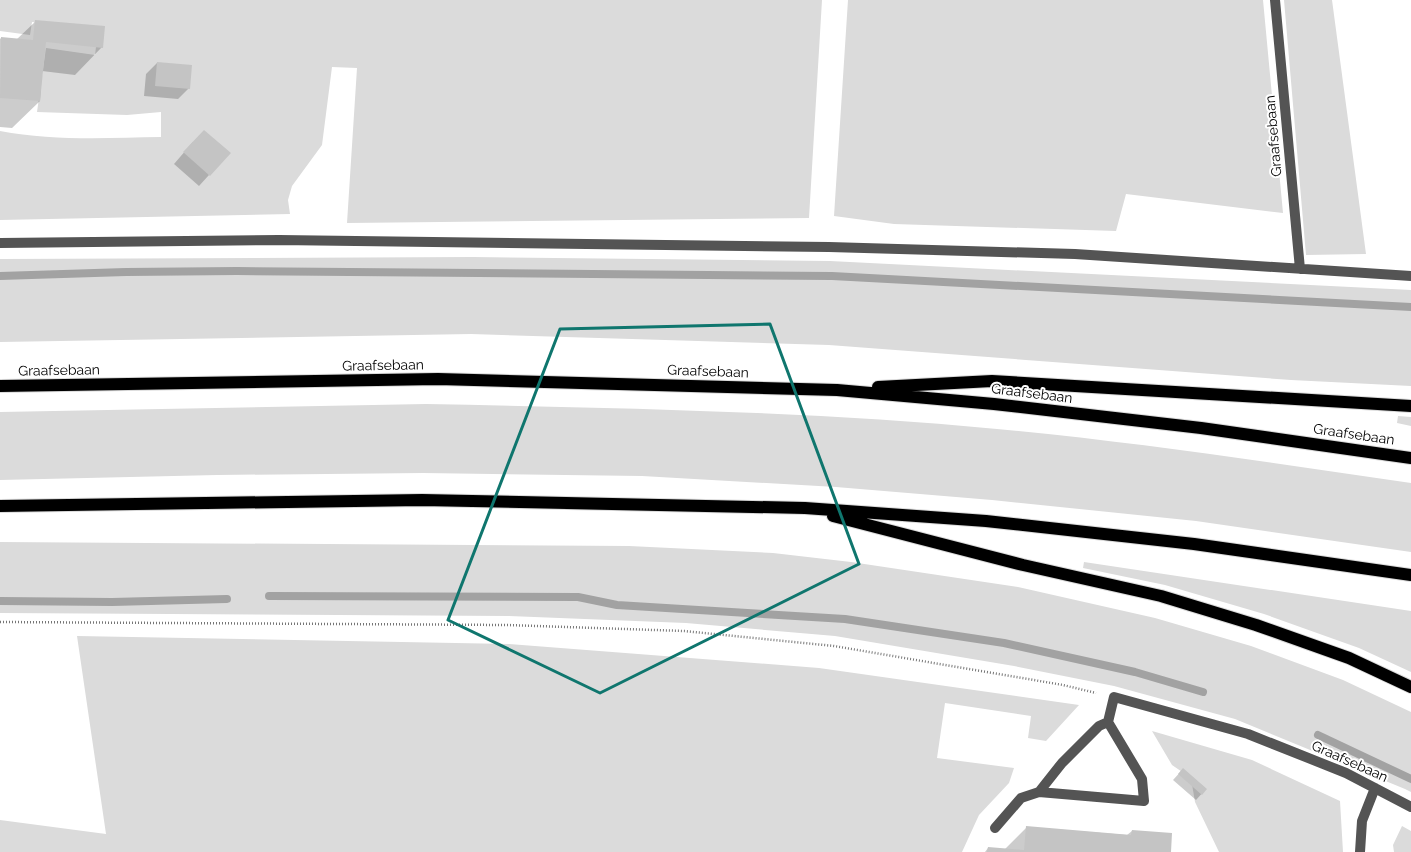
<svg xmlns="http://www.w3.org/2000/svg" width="1411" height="852" viewBox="0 0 1411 852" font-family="Raleway,sans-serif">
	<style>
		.green { fill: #dbdbdb }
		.shadow { fill: #0003 }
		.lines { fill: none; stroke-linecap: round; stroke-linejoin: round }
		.stream { stroke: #a2a2a2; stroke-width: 8 }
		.building { fill: #c4c4c4 }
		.highway-casing { stroke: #dbdbdb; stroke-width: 14 }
		.path { stroke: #767676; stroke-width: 2.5; stroke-dasharray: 1 2; stroke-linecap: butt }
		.minor { stroke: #545454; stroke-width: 10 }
		.highway { stroke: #000; stroke-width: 12 }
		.marked { fill: none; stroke: #0f766e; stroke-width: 3; stroke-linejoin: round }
		.labels { text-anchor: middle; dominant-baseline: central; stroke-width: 4; stroke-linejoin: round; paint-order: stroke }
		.street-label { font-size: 14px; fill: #000; stroke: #fff }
	</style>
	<rect width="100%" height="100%" fill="#fff"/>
	<path class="green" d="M0,0H822L809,218L347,223L357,68L332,67L322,145L292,186L288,200L290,214L0,220V131C52,141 107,138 161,137V112L127,115L37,112L46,48L95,55L98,31L32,22L30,35L0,31Z
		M848,0H1263L1283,213L1126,194L1116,231L894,224L834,216Z
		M1284,0H1332L1366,254L1306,255Z
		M473,257L830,261L1411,290V386L1291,380L829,345L471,334L0,342V259Z
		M426,404C616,408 807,411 997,429C1136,442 1273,463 1411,483V552L1196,521L992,500L836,487L642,476L423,473L217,475L0,480V412Z
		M1398,416L1411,417V426L1397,423Z
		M0,542L629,546L773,553L851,562L1018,587L1155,618L1251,646L1343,680L1411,712V792L1405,789L1235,719L1114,686L1014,666L835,636L686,623L509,616L0,613Z
		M1084,562L1411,611V672L1359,648L1264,614L1165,585L1083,568Z
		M77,636L509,644L819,668L1079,705L1046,741L1028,738L1031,716L945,703L937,758L1014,768L1009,783L979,815L962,852H0V820L106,834Z
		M1152,731L1252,760L1340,801L1343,852H1219L1195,802L1191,778L1172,765Z
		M1402,826L1411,831V852H1394L1393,845Z"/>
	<path class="shadow" d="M36,21L102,47L75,75L42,71L40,101L12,128L0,127V39L1,38L16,40Z
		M157,63L189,88L178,99L144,96L146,74Z
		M193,142L209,175L199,186L174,164Z
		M1183,769L1206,789L1196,800L1173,780Z
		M1027,827L1127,835L1132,831L1170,852H985L988,848L1004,850Z"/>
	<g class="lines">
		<path class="stream" d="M0,276L126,272L237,271L832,276L1411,307
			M269,596L578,597L617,605L845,619L1004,643L1135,672L1203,692
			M0,601L112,602L227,599
			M1318,735L1411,779"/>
	</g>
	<path class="building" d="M35,20L105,26L103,48L46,42L40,101L0,98L1,37L33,40Z
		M157,62L192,65L190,89L155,86Z
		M204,130L231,153L210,176L183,152Z
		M1183,768L1207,789L1202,795L1178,774Z
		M1026,826L1131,835L1132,830L1172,833L1171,852H987L988,847L1024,850Z"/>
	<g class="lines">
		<defs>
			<path id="highway" d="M0,386L438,379L837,390L994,404L1201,428L1411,458
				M878,387L992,381L1411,406
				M0,506L422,500L805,508L986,521L1194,544L1411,575
				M833,516L1023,565L1161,596L1256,625L1349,658L1411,687"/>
		</defs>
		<use href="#highway" class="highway-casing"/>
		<path class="path" d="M0,622L507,625L684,631L834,646L1063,685L1096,693"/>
		<path class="minor" d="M1275,0L1300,269
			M0,243L279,240L829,247L1075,254L1411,276
			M1039,792L1144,801L1142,779L1108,722
			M995,828L1021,798L1039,792L1062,763L1099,726L1108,722L1114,697L1248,734L1346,773L1411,807
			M1360,852L1362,821L1375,788"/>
		<use href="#highway" class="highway"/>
	</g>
	<path class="marked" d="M770,324L859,564L600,693L448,620L560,329Z"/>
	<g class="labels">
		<g class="street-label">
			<text transform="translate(1273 136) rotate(-95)">Graafsebaan</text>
			<text transform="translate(383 365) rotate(-1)">Graafsebaan</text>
			<text transform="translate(59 370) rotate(-1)">Graafsebaan</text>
			<text transform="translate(708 371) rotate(2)">Graafsebaan</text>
			<text transform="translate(1032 393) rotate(7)">Graafsebaan</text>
			<text transform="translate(1354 434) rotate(8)">Graafsebaan</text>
			<text transform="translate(1350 761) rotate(24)">Graafsebaan</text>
		</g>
	</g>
</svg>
